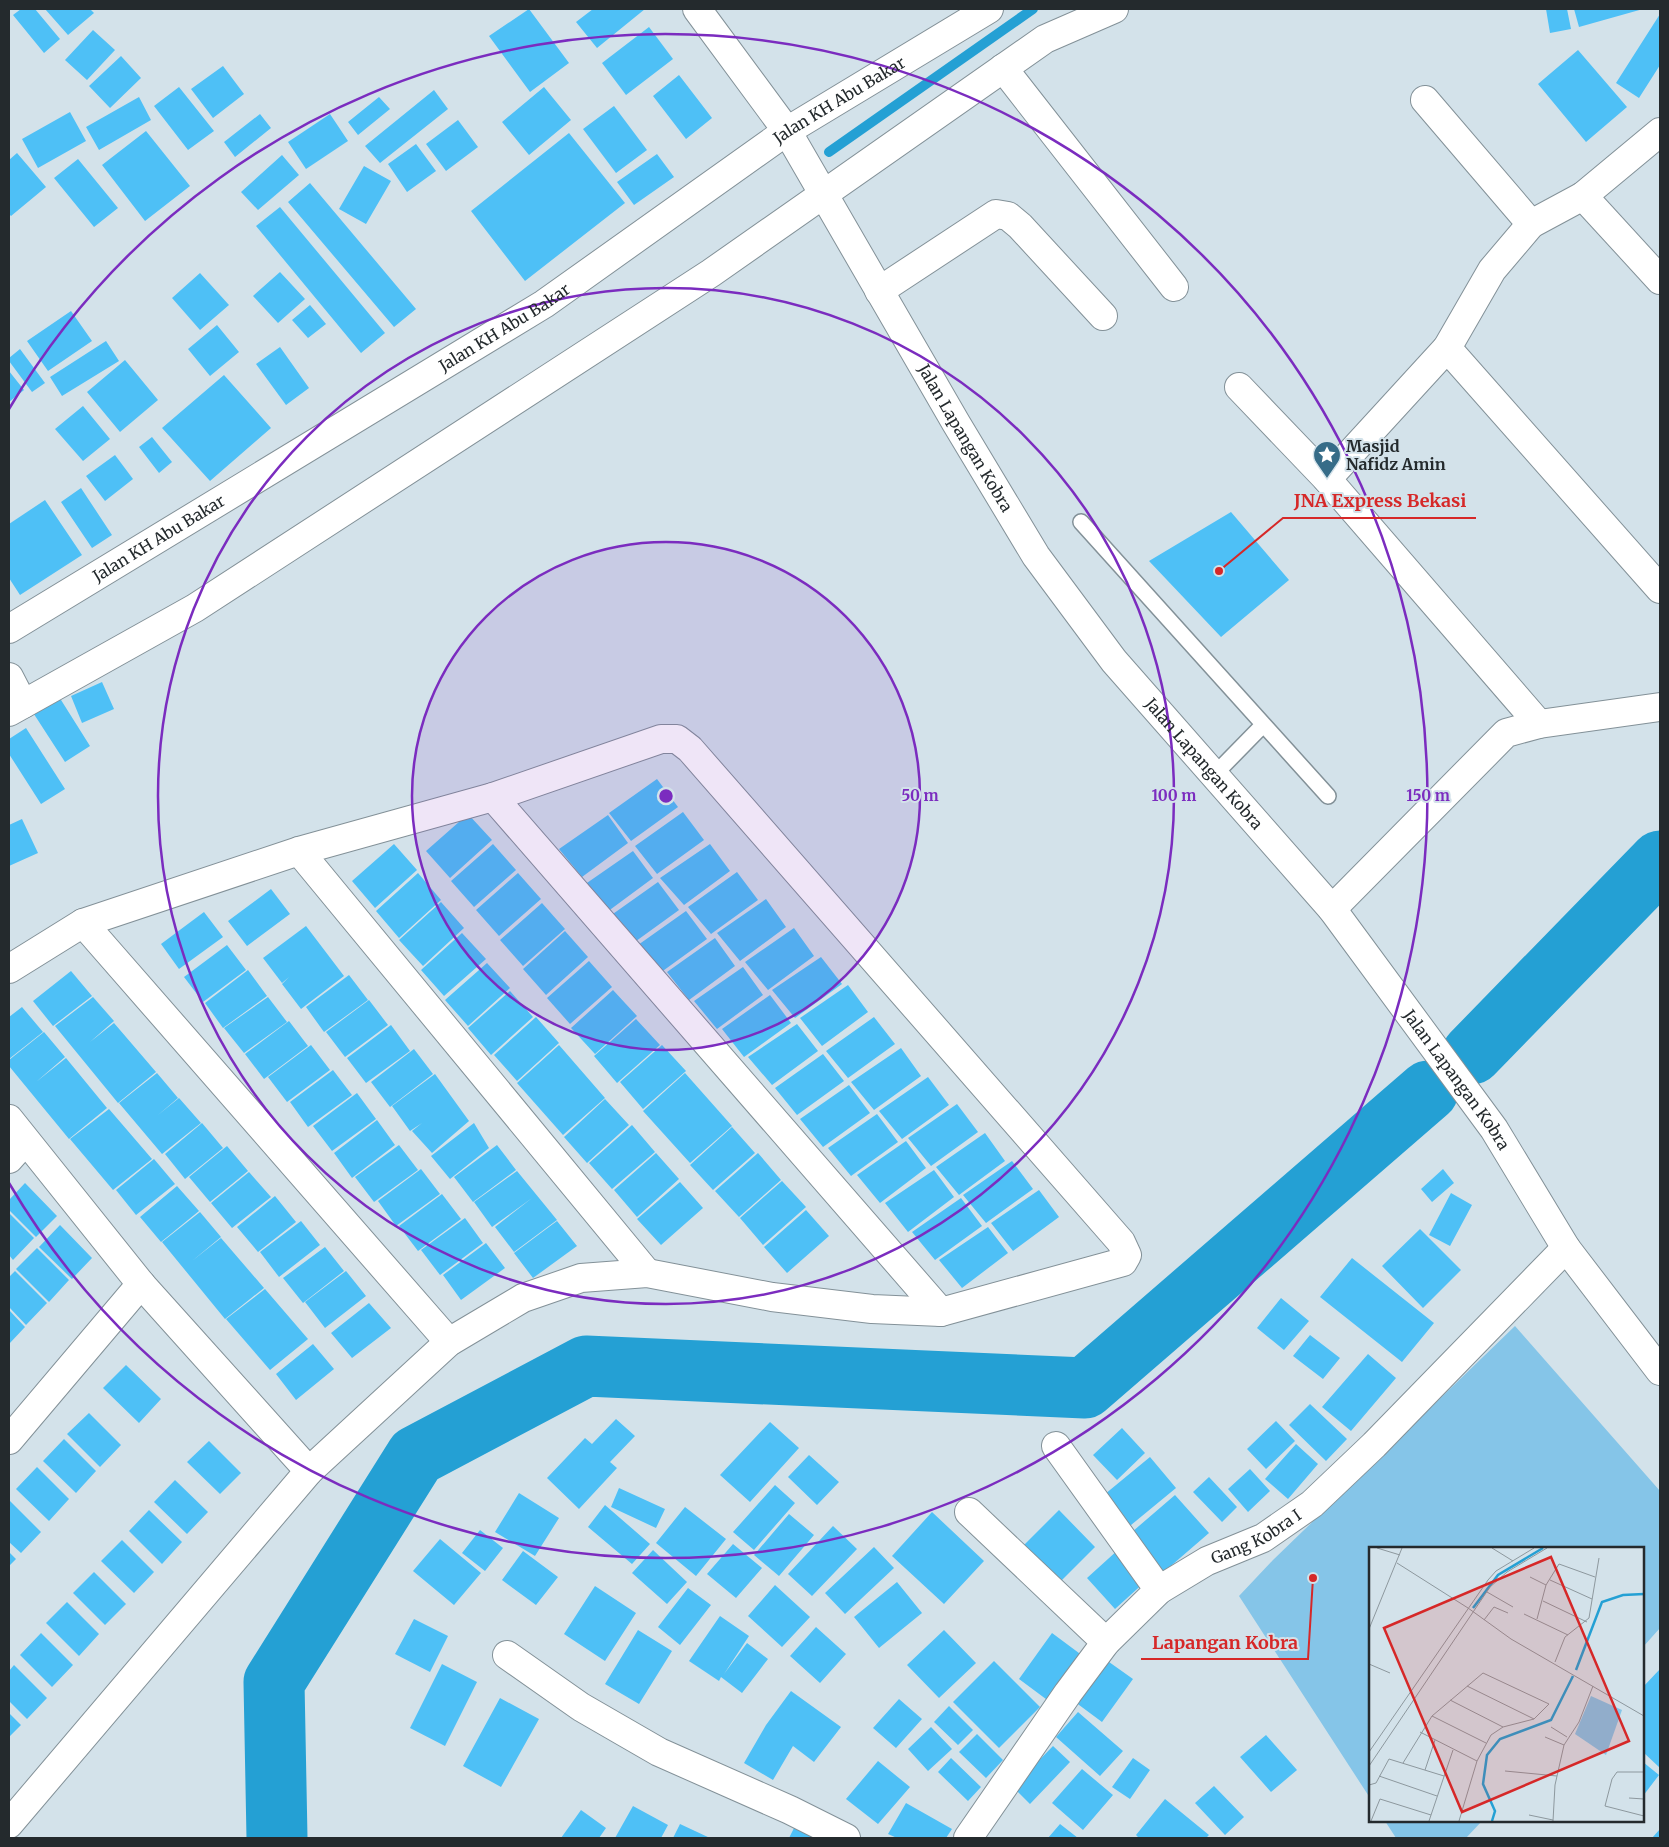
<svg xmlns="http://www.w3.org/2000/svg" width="1669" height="1847" viewBox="0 0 1669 1847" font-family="Merriweather,serif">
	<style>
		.green { fill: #85c5e8 }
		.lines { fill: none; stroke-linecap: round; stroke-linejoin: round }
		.stream { stroke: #24a0d4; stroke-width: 10 }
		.river { stroke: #24a0d4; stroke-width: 61 }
		.building { fill: #4ec0f6 }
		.service-casing { stroke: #839198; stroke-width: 18 }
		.minor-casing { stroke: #839198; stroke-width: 30 }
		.tertiary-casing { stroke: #839198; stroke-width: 30 }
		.service { stroke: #fff; stroke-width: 15 }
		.minor { stroke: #fff; stroke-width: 28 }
		.tertiary { stroke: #fff; stroke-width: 28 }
		.ring { fill: none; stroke: #7b2cbf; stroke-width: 2.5 }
		.labels { text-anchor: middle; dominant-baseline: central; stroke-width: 4; stroke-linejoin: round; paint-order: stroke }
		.street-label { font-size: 16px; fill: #242a2d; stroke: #d3e2ea }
		.poi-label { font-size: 16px; font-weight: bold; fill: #242a2d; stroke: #d3e2ea; text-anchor: start }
		.inset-river { fill: none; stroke: #24a0d4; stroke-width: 2.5 }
		.inset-road { fill: none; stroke: #8d989e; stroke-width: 1 }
		.view { fill: #d62828; fill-opacity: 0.15; stroke: #d62828; stroke-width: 2.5 }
		.inset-edge { fill: none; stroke: #242a2d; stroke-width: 2.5 }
		.centre { fill: #7b2cbf; stroke: #d3e2ea; stroke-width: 2.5 }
		.ring-label { font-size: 15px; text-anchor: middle; font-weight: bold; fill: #7b2cbf; stroke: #d3e2ea; stroke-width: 4; stroke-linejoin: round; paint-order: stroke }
		.leader { fill: none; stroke: #d62828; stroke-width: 2 }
		.callout-dot { fill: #d62828; stroke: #d3e2ea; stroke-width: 2 }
		.callout-label { font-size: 18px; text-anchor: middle; font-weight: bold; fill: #d62828; stroke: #d3e2ea; stroke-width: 4; stroke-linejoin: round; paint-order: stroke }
	</style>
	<rect width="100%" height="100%" fill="#d3e2ea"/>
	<path class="green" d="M1515,1326L1660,1491V1628L1643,1647V1548H1370V1798L1239,1596L1273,1560Z
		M1385,1821H1482L1466,1838H1396Z"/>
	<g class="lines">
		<path class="stream" d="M829,152L1033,9"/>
		<path class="river" d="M1472,1054L1660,861
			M277,1838L274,1682L416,1456L586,1366L1085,1388L1428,1091"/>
	</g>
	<path class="building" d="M21,9H35L60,39L44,53L13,15Z
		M45,9H90L94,13L68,35Z
		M529,9L569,63L530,92L489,36Z
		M593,9H645L597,48L576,22Z
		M1546,9H1567L1571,29L1550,33Z
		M1574,9H1643L1579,27Z
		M1660,14V65L1639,98L1616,83Z
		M649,27L673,59L626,95L602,63Z
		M93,30L115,50L87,80L65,60Z
		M1578,50L1627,107L1586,142L1538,84Z
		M121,56L141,78L110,108L89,86Z
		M223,66L244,94L213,118L191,89Z
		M679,75L712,118L686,139L653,96Z
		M179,87L214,131L188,150L154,106Z
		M544,87L571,120L529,155L502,122Z
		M434,90L448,109L380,163L365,146Z
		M139,97L151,120L99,150L86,127Z
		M379,97L390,109L358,135L348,122Z
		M614,106L647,150L616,173L583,129Z
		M70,112L86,141L38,168L22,139Z
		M260,114L271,128L235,157L224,142Z
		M330,114L348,141L306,169L288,142Z
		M458,120L478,147L446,171L426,144Z
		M146,131L190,186L145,221L102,165Z
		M569,133L625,203L525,281L471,211Z
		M416,144L436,171L407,192L388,164Z
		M17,153L46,187L11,216L9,214V160Z
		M657,154L674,177L634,205L617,182Z
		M282,155L299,175L258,210L241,192Z
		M78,159L118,208L94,227L54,178Z
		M364,166L391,181L366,224L339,209Z
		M310,183L416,309L394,327L288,202Z
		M280,207L385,333L361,353L256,226Z
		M280,272L305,299L278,323L253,296Z
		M200,273L229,305L200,330L172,298Z
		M310,305L326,324L308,338L292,320Z
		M71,311L92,341L48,371L27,341Z
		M217,325L239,352L210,376L188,349Z
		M106,341L119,361L62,396L50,377Z
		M280,347L309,388L286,405L256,364Z
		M20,349L45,383L32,392L9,361V358Z
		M125,360L158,400L120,432L87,392Z
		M9,371L24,390L9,402Z
		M224,375L271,428L210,481L162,428Z
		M83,406L110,439L83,461L55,429Z
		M152,437L172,462L159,473L139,447Z
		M115,455L133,479L105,501L86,476Z
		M81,488L112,535L92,548L61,502Z
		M45,500L82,555L20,595L9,578V524Z
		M1231,512L1289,580L1221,637L1149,561Z
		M102,682L114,709L82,723L71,696Z
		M56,692L90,746L65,762L30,708Z
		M26,728L65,789L41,804L9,754V739Z
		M657,779L678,807L631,841L609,813Z
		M683,812L704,840L657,874L635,846Z
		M468,814L492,840L450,878L426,851Z
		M608,815L628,843L582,877L559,849Z
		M22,819L38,853L9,866V825Z
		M394,844L417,870L375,908L352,881Z
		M493,844L516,870L474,907L451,881Z
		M710,844L730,871L684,905L660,878Z
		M633,851L653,878L607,912L584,885Z
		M737,872L758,900L711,934L688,907Z
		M418,873L441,900L399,938L376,911Z
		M518,873L541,899L499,936L476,910Z
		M658,882L679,910L632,944L610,916Z
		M271,889L290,914L247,946L228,921Z
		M766,899L786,927L740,961L717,933Z
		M441,902L464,928L423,966L399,940Z
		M542,903L565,929L523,966L500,940Z
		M686,911L707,939L660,973L638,945Z
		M204,912L223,937L179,969L161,944Z
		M306,926L344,976L301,1009L282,984L289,977L282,983L263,958Z
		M794,928L814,956L768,990L745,962Z
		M565,931L588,957L546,995L523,969Z
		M462,933L486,959L444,996L421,970Z
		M715,938L735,966L689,1000L667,972Z
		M227,945L246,970L203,1002L184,977Z
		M821,957L842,984L795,1018L772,990Z
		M589,961L612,987L570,1024L547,998Z
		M487,963L510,988L468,1026L445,1000Z
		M743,967L763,995L717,1029L694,1001Z
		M248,970L267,996L223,1028L205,1003Z
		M71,971L92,996L53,1026L33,1001Z
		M349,975L368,1000L324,1032L306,1007Z
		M848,985L868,1012L822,1046L800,1018Z
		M613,990L637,1016L595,1054L571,1028Z
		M510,991L533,1017L491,1055L468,1028Z
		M770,995L791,1023L744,1057L722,1029Z
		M93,997L114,1021L90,1042L114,1023L156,1072L118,1103L55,1026Z
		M268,997L287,1022L244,1053L224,1028Z
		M369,1000L388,1025L345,1057L326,1032Z
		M22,1007L43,1032L9,1059V1017Z
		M536,1017L559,1043L517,1081L494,1055Z
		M874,1017L895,1044L848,1078L826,1051Z
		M636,1019L660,1045L617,1083L594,1056Z
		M289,1021L308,1046L264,1079L245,1054Z
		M797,1024L818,1051L772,1085L748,1057Z
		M391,1025L410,1051L366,1083L347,1058Z
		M44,1032L65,1057L36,1082L66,1058L107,1108L69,1139L9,1066V1060Z
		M311,1045L330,1070L287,1102L268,1077Z
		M559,1045L605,1098L563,1135L517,1083Z
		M662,1045L686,1071L643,1109L620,1082Z
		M901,1048L921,1076L874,1110L851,1082Z
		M414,1049L433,1074L390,1107L371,1082Z
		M823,1054L844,1081L797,1115L775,1088Z
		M333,1070L352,1095L308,1127L290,1102Z
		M157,1073L178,1098L158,1115L179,1098L201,1123L162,1154L119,1103Z
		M685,1073L732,1126L690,1163L643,1111Z
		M435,1074L469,1121L432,1153L412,1131L422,1123L410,1131L392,1106Z
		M928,1077L949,1105L902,1139L879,1111Z
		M849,1085L870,1113L823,1147L800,1119Z
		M357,1093L376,1119L332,1151L313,1126Z
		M605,1099L629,1125L587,1163L564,1137Z
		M957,1104L978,1132L931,1166L908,1138Z
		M109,1109L152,1159L113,1190L70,1139Z
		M877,1114L898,1142L851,1176L828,1148Z
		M377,1120L395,1145L352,1178L334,1153Z
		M202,1123L223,1148L185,1179L165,1154Z
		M474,1123L489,1148L450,1179L431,1156Z
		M632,1125L655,1152L612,1189L589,1163Z
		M732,1127L755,1153L713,1190L690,1165Z
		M985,1133L1005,1161L959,1195L936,1167Z
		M906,1141L926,1168L880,1203L857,1175Z
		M399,1145L418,1170L374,1202L355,1177Z
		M497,1145L516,1170L473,1202L454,1177Z
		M227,1146L248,1171L210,1202L189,1177Z
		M656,1153L679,1179L637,1217L614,1190Z
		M758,1153L781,1180L739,1217L715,1191Z
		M154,1159L175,1184L136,1215L116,1190Z
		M1012,1161L1033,1189L986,1223L963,1195Z
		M421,1169L440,1194L396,1226L378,1201Z
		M1443,1169L1454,1183L1432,1202L1421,1189Z
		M934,1170L954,1197L908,1232L885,1203Z
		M517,1171L557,1220L514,1252L495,1227L532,1198L492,1227L474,1202Z
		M249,1172L271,1197L232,1228L211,1203Z
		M782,1181L806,1207L763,1245L740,1218Z
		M680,1182L703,1208L661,1245L637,1219Z
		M25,1183L57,1216L36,1237L9,1210V1200Z
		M177,1186L199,1211L161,1242L140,1217Z
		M1039,1190L1059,1217L1013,1251L991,1223Z
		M1451,1193L1472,1205L1450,1246L1429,1235Z
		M442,1194L461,1219L418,1251L399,1226Z
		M275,1196L296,1222L258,1252L237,1227Z
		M961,1198L982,1226L935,1260L912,1232Z
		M806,1210L829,1236L787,1273L764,1247Z
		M200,1212L221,1237L192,1261L221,1238L264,1288L225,1319L162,1242Z
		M9,1213L34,1238L13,1260L9,1255Z
		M465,1218L483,1243L440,1275L421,1250Z
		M301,1221L320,1245L279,1277L260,1252Z
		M557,1221L577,1246L533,1278L514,1253Z
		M60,1225L92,1258L72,1279L39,1247Z
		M988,1227L1008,1253L962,1288L939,1260Z
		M1420,1229L1461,1270L1423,1308L1382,1266Z
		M486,1243L505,1268L461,1300L443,1275Z
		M325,1247L344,1271L303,1303L283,1278Z
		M37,1248L69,1280L49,1302L16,1269Z
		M1352,1258L1434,1323L1402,1362L1320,1297Z
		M15,1271L47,1303L26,1325L9,1307V1277Z
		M346,1271L366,1296L325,1328L305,1302Z
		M265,1289L308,1339L270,1370L226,1319Z
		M1281,1298L1309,1321L1284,1350L1257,1328Z
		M369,1303L391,1328L352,1358L331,1333Z
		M9,1310L25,1327L9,1344Z
		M1310,1335L1340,1358L1323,1379L1293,1356Z
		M313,1344L334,1369L296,1400L276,1374Z
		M1368,1354L1396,1378L1351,1431L1322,1407Z
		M126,1365L161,1399L139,1423L103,1388Z
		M1310,1404L1347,1439L1326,1461L1289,1425Z
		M89,1413L121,1445L100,1467L67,1434Z
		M616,1419L635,1436L610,1462L617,1468L579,1509L547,1478L585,1438L592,1444Z
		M1276,1421L1295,1441L1266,1469L1247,1449Z
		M770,1422L799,1448L750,1502L720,1475Z
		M1122,1428L1145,1453L1117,1480L1093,1455Z
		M64,1439L96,1471L76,1493L43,1461Z
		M209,1441L241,1473L220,1494L187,1462Z
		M1296,1444L1318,1464L1288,1499L1265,1479Z
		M809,1455L839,1482L817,1505L788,1477Z
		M1150,1457L1176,1488L1125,1530L1099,1499Z
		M37,1467L69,1499L49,1521L16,1489Z
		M1250,1469L1270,1491L1248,1512L1228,1489Z
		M1209,1477L1237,1507L1222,1522L1193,1492Z
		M175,1480L208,1512L187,1534L154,1502Z
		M775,1485L795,1503L754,1550L733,1532Z
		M619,1488L665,1509L656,1528L611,1507Z
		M519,1493L559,1518L535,1556L495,1532Z
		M1175,1495L1209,1533L1158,1577L1125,1538Z
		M9,1500L41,1532L21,1553L9,1542Z
		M605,1505L650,1544L632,1564L588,1527Z
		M685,1507L726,1539L696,1576L656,1543Z
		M149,1510L182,1542L162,1564L129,1531Z
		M1059,1510L1095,1547L1059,1583L1022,1547Z
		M932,1512L984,1561L944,1604L892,1556Z
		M789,1514L814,1535L779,1576L754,1555Z
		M833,1526L857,1549L812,1596L788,1574Z
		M480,1530L503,1548L485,1571L462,1553Z
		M440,1539L481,1573L454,1605L413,1571Z
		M122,1540L154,1572L134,1593L101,1561Z
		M733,1544L762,1568L736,1598L707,1574Z
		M874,1547L894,1568L845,1614L825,1593Z
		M1119,1549L1147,1580L1115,1609L1087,1578Z
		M653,1550L687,1582L667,1604L632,1573Z
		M523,1551L558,1577L536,1605L502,1580Z
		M9,1552L16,1559L9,1566Z
		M94,1572L126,1604L105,1625L73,1593Z
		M897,1582L922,1613L879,1648L854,1617Z
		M775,1585L810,1617L782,1647L748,1616Z
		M595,1586L636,1613L605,1661L564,1634Z
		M688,1588L711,1605L680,1645L658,1627Z
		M67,1602L99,1634L79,1656L46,1623Z
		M720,1616L749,1636L724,1674L747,1643L768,1659L742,1693L721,1677L719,1681L689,1661Z
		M414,1619L448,1636L430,1672L395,1654Z
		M816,1627L846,1654L820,1683L790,1656Z
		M638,1630L672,1651L639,1704L605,1684Z
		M944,1630L976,1663L939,1698L907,1665Z
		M41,1633L73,1665L52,1687L20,1655Z
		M1052,1633L1087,1659L1054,1705L1019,1679Z
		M1102,1657L1133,1679L1102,1722L1071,1699Z
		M994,1661L1040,1707L999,1748L953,1702Z
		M442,1664L477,1682L445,1746L410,1728Z
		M14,1665L47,1698L27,1719L9,1701V1671Z
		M1660,1669V1768L1643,1752V1687Z
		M791,1691L841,1727L814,1762L793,1746L773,1780L744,1763L766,1725Z
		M500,1698L539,1719L501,1787L463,1766Z
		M899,1699L922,1719L896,1748L873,1728Z
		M949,1706L973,1730L958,1745L934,1722Z
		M1078,1712L1123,1751L1100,1776L1056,1737Z
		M9,1713L21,1725L9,1737Z
		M931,1727L952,1749L928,1771L908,1749Z
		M977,1734L1003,1760L986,1778L959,1752Z
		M1266,1735L1297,1770L1271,1792L1240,1757Z
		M1053,1746L1070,1762L1030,1804L1013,1787Z
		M951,1758L981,1787L968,1801L938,1772Z
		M1133,1758L1150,1770L1130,1799L1112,1787Z
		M878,1761L910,1787L878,1824L846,1799Z
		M1643,1762L1659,1775L1643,1796Z
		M1082,1769L1113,1795L1083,1830L1052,1803Z
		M1214,1786L1244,1817L1225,1835L1195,1803Z
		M1165,1799L1209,1835L1206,1838H1139L1136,1835Z
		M906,1803L952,1829L946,1838H897L888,1834Z
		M633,1806L668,1825L661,1838H615Z
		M581,1810L606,1828L599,1838H561Z
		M680,1824L710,1838H673Z
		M1060,1824L1078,1838H1048Z
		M794,1828L818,1838H789Z
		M1660,1829V1838H1652Z"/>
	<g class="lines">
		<defs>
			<path id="service" d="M1081,522L1328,796
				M1215,774L1263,725"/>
			<g id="minor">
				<path d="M697,9L787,131"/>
				<path d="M1003,68L1174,287"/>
				<path d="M1425,100L1531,224"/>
				<path d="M1583,196L1660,280"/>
				<path d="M879,291L996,214L1008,216L1020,226L1103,316"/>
				<path d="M1447,348L1660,589"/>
				<path d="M1239,387L1327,479L1539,724"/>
				<path d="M1327,479L1447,348L1492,270L1531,224L1583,196L1660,132"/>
				<path d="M9,677L23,704"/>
				<path d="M9,712L195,608L711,273L1045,39L1114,9"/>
				<path d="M493,797L941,1312"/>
				<path d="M299,851L647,1273"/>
				<path d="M1332,909L1506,733L1539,724L1660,707"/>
				<path d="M83,923L449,1342"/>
				<path d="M9,969L83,923L299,851L493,797L661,739H677L690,749L1121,1242L1127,1255L1123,1262L941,1312L872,1309L772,1297L647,1273L581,1278L523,1298L449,1342L309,1471L9,1824"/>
				<path d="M9,1119L141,1284L309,1471"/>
				<path d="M9,1159L25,1141"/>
				<path d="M9,1440L141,1284"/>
				<path d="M1056,1446L1159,1590"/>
				<path d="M969,1512L1106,1642"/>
				<path d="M507,1655L581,1707L659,1752L790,1810L846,1838"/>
				<path id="s1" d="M968,1838L1068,1693L1106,1642L1159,1590L1207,1561L1263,1538L1312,1504L1374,1445L1566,1248"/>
			</g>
			<g id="tertiary">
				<path id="s2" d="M787,131L956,423L1036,556L1114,661L1332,909L1494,1129L1566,1248L1660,1371"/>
				<path id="s3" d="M9,629L544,304L787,131L989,9"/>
			</g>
		</defs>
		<use href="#service" class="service-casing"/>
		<use href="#minor" class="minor-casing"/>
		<use href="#tertiary" class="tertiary-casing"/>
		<use href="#service" class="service"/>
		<use href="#minor" class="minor"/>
		<use href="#tertiary" class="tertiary"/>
	</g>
	<circle cx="666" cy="796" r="254" fill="#7b2cbf" fill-opacity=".12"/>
	<g class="ring">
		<circle cx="666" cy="796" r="254"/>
		<circle cx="666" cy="796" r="508"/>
		<path d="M9 409A762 762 0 1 1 9 1183"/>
	</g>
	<defs>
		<symbol id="sight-pin" viewBox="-11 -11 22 30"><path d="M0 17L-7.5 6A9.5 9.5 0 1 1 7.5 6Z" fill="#366c88" stroke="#d3e2ea"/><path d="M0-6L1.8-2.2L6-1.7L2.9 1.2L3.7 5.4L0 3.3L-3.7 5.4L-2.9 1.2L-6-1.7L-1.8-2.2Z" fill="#fff"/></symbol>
	</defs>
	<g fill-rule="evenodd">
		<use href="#sight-pin" x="1311" y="439" width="32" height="43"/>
	</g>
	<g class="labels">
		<g class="street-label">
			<text stroke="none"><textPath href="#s3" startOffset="985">Jalan KH Abu Bakar</textPath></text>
			<text stroke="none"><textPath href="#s3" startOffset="580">Jalan KH Abu Bakar</textPath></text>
			<text stroke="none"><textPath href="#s2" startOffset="355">Jalan Lapangan Kobra</textPath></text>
			<text stroke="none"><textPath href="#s3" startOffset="175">Jalan KH Abu Bakar</textPath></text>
			<text stroke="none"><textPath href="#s2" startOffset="760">Jalan Lapangan Kobra</textPath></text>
			<text stroke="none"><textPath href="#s2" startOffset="1165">Jalan Lapangan Kobra</textPath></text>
			<text stroke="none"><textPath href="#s1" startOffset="425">Gang Kobra I</textPath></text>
		</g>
		<g class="poi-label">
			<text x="1346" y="446">Masjid<tspan x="1346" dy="18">Nafidz Amin</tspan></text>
		</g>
	</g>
	<g transform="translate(1369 1547)">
		<rect width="275" height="275" fill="#d3e2ea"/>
		<path d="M222,149L253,163L237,208L206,187Z" fill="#85c5e8"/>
		<path class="inset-river" d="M104,61L129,28L174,1M207,123L233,55L254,48L275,47M123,274L126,264L114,237L118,208L131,192L182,173L204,129"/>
		<path class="inset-road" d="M8,1L31,8M123,1L144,14M28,16L99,61L142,92L275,169M161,30L177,38M181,33L223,52M118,45L144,60M174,54L218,75M155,67L199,88M168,72L177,38L190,17L226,30M115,73L125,60L139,66M0,82L33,1M186,115L196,90L220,71L230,11M0,117L21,126M98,139L165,172M81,153L134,180M63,169L117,196M182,180L198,190M51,185L108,214M176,190L195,198M0,205L119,33L127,24L165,1M34,216L63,169L114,126L180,157L165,172L134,180L122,188L108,214L90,274M0,219L121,40L138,25L178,1M56,223L66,193M136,224L188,229M275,225H248L243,232L236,259L275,269M10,229L68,249M0,238L7,236L20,212L75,229M260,251L275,252M160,268L184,273M2,274L11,252L62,268M60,274L84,203M184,274L186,238L195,198L210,175L224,139"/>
		<path class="view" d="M182,10L260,194L93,265L15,81Z"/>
		<rect width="275" height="275" class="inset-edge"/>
	</g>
	<circle cx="666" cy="796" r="8" class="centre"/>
	<g class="ring-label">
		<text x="920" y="801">50 m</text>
		<text x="1174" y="801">100 m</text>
		<text x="1428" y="801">150 m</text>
	</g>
	<path class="leader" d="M1219 571L1283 518H1476M1313 1578L1308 1659H1141"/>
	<g class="callout-dot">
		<circle cx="1219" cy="571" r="5"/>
		<circle cx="1313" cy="1578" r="5"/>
	</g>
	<g class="callout-label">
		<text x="1380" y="507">JNA Express Bekasi</text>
		<text x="1225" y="1649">Lapangan Kobra</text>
	</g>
	<rect width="1669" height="1847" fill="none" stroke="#242a2d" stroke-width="20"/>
</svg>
